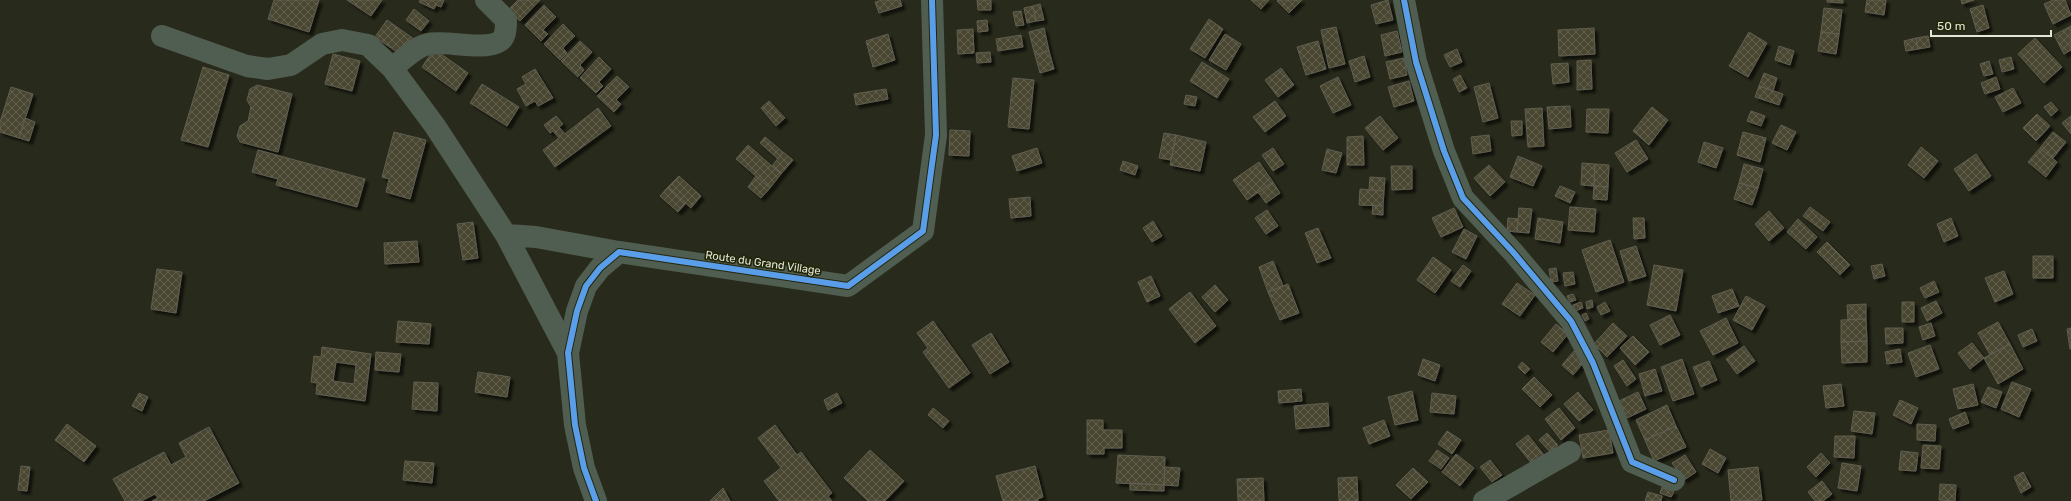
<svg xmlns="http://www.w3.org/2000/svg" width="2071" height="501" viewBox="0 0 2071 501" font-family="Rubik,sans-serif">
	<style>
		.building { fill: url(#building-cross-hatch); stroke: #605e51; fill-rule: evenodd; filter: url(#shadow) }
		.lines { fill: none; stroke-linecap: round; stroke-linejoin: round }
		.minor { stroke: #505d51; stroke-width: 22 }
		.cycleway-casing { stroke: #22270b; stroke-width: 8 }
		.cycleway { stroke: #5a9eea; stroke-width: 6 }
		.labels { text-anchor: middle; dominant-baseline: central; stroke-width: 3.5; stroke-linejoin: round; paint-order: stroke }
		.street-label { font-size: 11px; fill: #e3e7d6; stroke: #22270b }
	</style>
	<defs>
		<pattern id="building-cross-hatch" width="8" height="8" patternUnits="userSpaceOnUse"><rect width="8" height="8" fill="#4a4630"/><path d="M0 0l8 8M0 8l8-8" fill="none" stroke="#64614d"/></pattern>
		<filter id="shadow"><feDropShadow dx="3.5" dy="3.5" stdDeviation="1" flood-color="#0009"/></filter>
	</defs>
	<rect width="100%" height="100%" fill="#282b1b"/>
	<path class="building" d="M274,0H319L309,32L268,19Z
		M347,0H382L371,16Z
		M420,0H444L441,7L436,5L434,9L419,2Z
		M518,0H540L520,21L508,10Z
		M882,0H900L902,6L879,13L875,2Z
		M977,0H991V10H978Z
		M1251,0H1269L1261,9Z
		M1278,0H1302L1289,13L1277,1Z
		M1388,0L1393,20L1376,24L1371,5Z
		M1827,0H1843V3L1827,2Z
		M1867,0H1886L1884,15L1865,12Z
		M1961,0H1974L1962,4Z
		M2053,0H2065L2071,15L2053,24L2044,4Z
		M1040,4L1044,20L1036,21L1033,6Z
		M544,5L556,17L543,30L548,34L541,41L525,25Z
		M1983,5L1989,28L1977,32L1970,9Z
		M1033,6L1036,21L1027,23L1024,8Z
		M1824,8L1842,10L1839,34L1821,32Z
		M414,9L429,21L421,31L406,20Z
		M1021,11L1024,25L1016,26L1013,12Z
		M1209,19L1223,29L1205,58L1190,49Z
		M387,20L414,39L403,56L375,37Z
		M987,20L988,31L978,32L977,21Z
		M563,24L575,36L563,48L567,53L560,60L544,44Z
		M2071,26V50L2064,54L2054,35Z
		M1336,27L1345,64L1329,68L1321,30Z
		M1044,28L1049,51L1035,55L1029,32Z
		M1594,28L1595,54L1559,56L1558,30Z
		M973,29L974,53L958,54L957,30Z
		M1397,31L1402,52L1385,56L1381,35Z
		M1749,32L1767,43L1748,77L1729,66Z
		M1821,32L1839,34L1836,54L1818,51Z
		M888,34L895,60L873,67L866,41Z
		M1225,34L1241,44L1226,70L1209,60Z
		M1021,35L1023,47L998,51L996,39Z
		M1928,36L1930,47L1918,49L1916,38Z
		M1916,38L1918,49L1906,51L1904,41Z
		M2035,38L2062,67L2044,83L2018,54Z
		M580,41L592,52L580,65L584,70L578,77L561,61Z
		M1318,41L1326,69L1306,75L1297,47Z
		M1779,46L1794,51L1790,65L1775,60Z
		M434,49L468,73L456,91L422,67Z
		M1457,49L1462,62L1450,67L1444,55Z
		M1049,51L1054,69L1040,73L1035,55Z
		M990,52L991,62L977,63L976,53Z
		M333,54L360,61L352,91L325,84Z
		M1364,56L1370,77L1355,82L1349,61Z
		M599,57L611,69L599,82L603,86L596,93L580,78Z
		M2011,57L2014,69L2002,72L1999,60Z
		M1404,58L1407,75L1390,79L1386,62Z
		M1591,60L1592,89L1577,90V61Z
		M1989,61L1993,74L1984,76L1980,64Z
		M1202,62L1229,79L1217,98L1190,81Z
		M1568,63L1569,82L1553,84L1551,64Z
		M203,67L229,75L208,147L181,140Z
		M1281,68L1294,85L1278,97L1265,80Z
		M535,69L553,98L538,106L535,101L526,106L517,89L526,84L522,77Z
		M1764,73L1777,78L1773,91L1759,86Z
		M1460,75L1467,88L1459,92L1453,79Z
		M617,76L629,87L616,100L621,104L614,112L597,96Z
		M1338,77L1351,105L1333,113L1320,86Z
		M1996,77L2000,89L1985,94L1981,83Z
		M1013,78L1034,80L1029,129L1008,127Z
		M1409,81L1414,101L1394,107L1388,87Z
		M1489,83L1498,118L1483,122L1474,87Z
		M482,84L519,107L507,126L470,103Z
		M257,85L292,94L278,152L240,142L237,136L240,126L248,121L251,107L247,100L250,89Z
		M1759,86L1783,94L1779,105L1755,97Z
		M11,87L33,94L19,138L0,132V122Z
		M2013,88L2021,103L2003,112L1995,97Z
		M886,89L888,99L856,105L854,94Z
		M1186,95L1197,97L1195,106L1184,104Z
		M769,101L785,118L776,126L761,108Z
		M1275,101L1286,116L1265,132L1253,117Z
		M2051,102L2058,110L2051,116L2044,107Z
		M1570,106L1571,127L1549,129L1547,107Z
		M1652,107L1668,120L1649,145L1633,131Z
		M598,108L611,126L555,167L543,150L559,138L553,131L550,133L544,125L556,116L563,124L559,127L565,134Z
		M1542,108L1544,146L1528,147L1525,109Z
		M1587,109H1609L1608,133L1586,132Z
		M1751,111L1765,116L1761,126L1747,121Z
		M2037,114L2050,126L2036,141L2023,128Z
		M1380,116L1398,138L1383,150L1365,128Z
		M2071,116V134L2062,123Z
		M25,118L35,122L29,141L19,138Z
		M1511,121H1522V135L1512,136Z
		M1781,125L1796,132L1787,150L1772,143Z
		M950,130L970,131L969,156L949,155Z
		M394,132L426,140L410,199L386,192L389,179L382,177Z
		M1743,132L1766,138L1760,162L1737,155Z
		M2053,132L2066,142L2053,158L2040,148Z
		M1164,133L1176,135L1171,160L1159,158Z
		M1176,135L1206,142L1200,171L1170,165Z
		M1489,135L1491,151L1473,154L1471,137Z
		M1363,136L1364,165H1347V137Z
		M765,137L783,152L778,159L760,143Z
		M1636,140L1648,159L1627,172L1615,153Z
		M1704,142L1723,148L1716,168L1698,162Z
		M748,145L781,174L770,188L736,159Z
		M1921,147L1938,161L1924,178L1908,165Z
		M1037,148L1042,163L1017,171L1012,156Z
		M1273,148L1284,164L1273,171L1262,155Z
		M2040,148L2057,162L2046,177L2028,162Z
		M1327,149L1342,153L1336,173L1322,170Z
		M258,150L365,179L357,207L276,185L278,179L252,172Z
		M783,152L793,160L781,174L772,166Z
		M1976,154L1991,176L1969,191L1954,169Z
		M1518,156L1542,166L1533,186L1510,177Z
		M1123,161L1138,166L1135,175L1120,170Z
		M1259,162L1273,182L1247,200L1233,180Z
		M1582,163L1595,164L1594,186L1581,185Z
		M1595,164L1609,165L1608,187L1594,186Z
		M1744,164L1763,169L1758,188L1739,183Z
		M1489,165L1505,182L1490,196L1474,178Z
		M1391,166H1412V189L1392,190Z
		M679,176L701,196L691,208L668,187Z
		M756,176L770,188L761,198L748,187Z
		M1370,177L1385,178L1384,191L1369,190Z
		M1273,182L1280,193L1266,203L1258,192Z
		M1739,183L1758,188L1752,205L1734,199Z
		M1560,186L1575,192L1570,203L1555,196Z
		M1594,186L1608,187L1607,200L1593,199Z
		M668,187L686,203L678,212L660,196Z
		M1360,189L1384,191L1383,206L1359,205Z
		M1030,197L1031,216L1011,218L1009,199Z
		M1373,205L1383,206V215L1372,214Z
		M1570,207L1596,209L1594,232L1568,230Z
		M1810,207L1830,222L1823,231L1803,216Z
		M1454,208L1463,227L1441,237L1432,218Z
		M1519,208L1532,209L1529,233L1517,232Z
		M1267,210L1278,226L1266,234L1255,218Z
		M1769,211L1784,228L1769,241L1755,224Z
		M1508,218L1518,219L1517,232L1507,231Z
		M1538,218L1563,222L1560,243L1535,239Z
		M1633,218H1644L1645,238L1634,239Z
		M1951,218L1958,236L1944,242L1937,224Z
		M1798,219L1817,237L1806,249L1787,232Z
		M1153,221L1162,236L1152,242L1143,228Z
		M473,222L478,258L463,260L457,224Z
		M1318,228L1331,258L1317,263L1305,233Z
		M1464,229L1477,236L1466,259L1452,252Z
		M1610,240L1624,282L1596,292L1582,250Z
		M417,241L419,262L385,264L384,243Z
		M1827,242L1850,265L1840,275L1817,252Z
		M1636,246L1646,276L1629,281L1620,251Z
		M2033,256H2053V278H2033Z
		M1433,257L1451,270L1435,293L1417,280Z
		M1273,261L1283,286L1268,292L1259,267Z
		M1882,264L1885,276L1874,279L1871,266Z
		M1463,265L1471,271L1460,287L1451,281Z
		M1654,265L1683,270L1676,311L1647,305Z
		M1556,268L1558,281L1551,282L1549,269Z
		M157,269L182,272L176,313L151,309Z
		M2004,271L2013,294L1995,302L1985,278Z
		M1573,272L1575,284L1565,286L1563,273Z
		M1151,276L1160,296L1147,302L1138,282Z
		M1934,281L1939,292L1925,298L1920,288Z
		M1517,283L1535,295L1520,316L1502,304Z
		M1288,284L1299,313L1280,320L1268,292Z
		M1215,285L1228,300L1215,312L1202,297Z
		M1732,289L1739,306L1718,313L1712,296Z
		M1190,292L1216,326L1195,343L1169,309Z
		M1573,294L1576,300L1570,302L1567,296Z
		M1746,296L1765,306L1752,330L1733,320Z
		M1592,300L1593,307L1587,309L1586,302Z
		M1936,301L1942,313L1927,321L1921,308Z
		M1581,302L1583,308L1575,311L1573,305Z
		M1605,302L1610,311L1601,315L1597,307Z
		M1902,302H1914V322H1902Z
		M1866,304V319L1848,320L1847,305Z
		M1586,313L1589,319L1585,321L1582,315Z
		M1670,315L1680,335L1660,345L1650,325Z
		M1726,318L1738,343L1713,355L1700,331Z
		M1866,319L1867,341L1841,342V320Z
		M398,321L431,324L429,344L396,342Z
		M933,321L970,373L949,388L923,352L928,348L917,333Z
		M1998,322L2010,344L1990,355L1978,333Z
		M1613,323L1627,336L1607,357L1594,344Z
		M1931,323L1935,336L1923,340L1919,327Z
		M1556,324L1568,334L1553,352L1541,342Z
		M1885,328H1903V343L1886,344Z
		M2071,328V349H2070L2067,329Z
		M2032,329L2037,341L2023,347L2018,335Z
		M991,333L1009,362L990,374L972,345Z
		M1633,336L1649,352L1635,365L1620,348Z
		M1867,341V362L1842,363L1841,342Z
		M1972,343L1984,358L1970,369L1958,353Z
		M2010,344L2023,369L1998,384L1984,358Z
		M1930,345L1939,369L1916,377L1908,353Z
		M1744,346L1755,361L1737,374L1726,359Z
		M322,347L371,354L365,401L316,394L317,383L311,382L314,356L321,357ZM336,362L356,365L354,384L333,381Z
		M1900,349L1902,362L1887,364L1885,352Z
		M1574,351L1585,361L1573,375L1562,365Z
		M376,352L401,354L399,372L375,370Z
		M1423,359L1440,365L1435,381L1418,375Z
		M1682,359L1694,394L1673,401L1661,367Z
		M1623,360L1636,379L1627,386L1614,366Z
		M1709,361L1717,380L1701,387L1693,367Z
		M1522,362L1530,369L1525,374L1518,367Z
		M1655,369L1662,391L1645,396L1639,374Z
		M478,372L510,377L507,397L475,392Z
		M1534,377L1552,395L1540,407L1522,389Z
		M414,382L438,383L437,411L412,409Z
		M2012,382L2031,389L2019,417L2001,409Z
		M1841,384L1844,406L1826,408L1823,386Z
		M1973,384L1978,405L1958,409L1953,389Z
		M1988,387L2002,392L1996,408L1981,402Z
		M1301,389L1302,401L1279,403L1278,391Z
		M1412,391L1418,420L1395,425L1388,397Z
		M1578,392L1593,410L1579,421L1564,404Z
		M1638,392L1646,409L1627,418L1619,401Z
		M139,393L148,397L142,411L132,406Z
		M837,393L842,403L828,410L824,400Z
		M1432,393L1456,396L1454,414L1430,412Z
		M1900,400L1918,408L1911,424L1893,415Z
		M1328,403L1329,426L1296,429L1294,406Z
		M1667,405L1676,426L1645,440L1636,420Z
		M933,408L949,421L943,428L928,415Z
		M1559,408L1575,428L1561,440L1545,419Z
		M1854,411L1875,413L1872,434L1851,431Z
		M1965,412L1969,423L1953,429L1949,419Z
		M1087,420H1103V430H1122V448H1104V454H1087Z
		M1384,420L1390,436L1369,444L1363,428Z
		M67,424L96,446L84,462L55,440Z
		M1917,424L1936,425L1935,441L1917,440Z
		M775,425L797,455L801,452L832,493L828,496L832,501H779L764,481L781,468L758,438Z
		M1676,426L1686,447L1654,461L1645,440Z
		M209,427L239,483L204,501H152L158,498L155,494L141,501H125L113,479L164,452L171,465L186,457L179,443Z
		M1609,430L1613,453L1583,458L1579,435Z
		M1447,431L1461,440L1452,454L1438,444Z
		M1547,433L1558,445L1550,452L1539,440Z
		M1528,435L1544,455L1532,464L1516,444Z
		M1835,436H1855L1854,458L1834,457Z
		M1923,445L1941,446L1939,469L1921,468Z
		M1710,449L1726,458L1718,473L1702,464Z
		M870,450L904,481L885,501H868L844,478Z
		M1437,450L1449,458L1441,469L1429,461Z
		M1901,451L1918,453L1916,471L1899,470Z
		M1821,453L1830,463L1816,477L1807,467Z
		M1456,454L1474,468L1460,486L1442,472Z
		M1118,455L1165,457L1164,485L1116,483Z
		M1685,455L1696,472L1684,480L1672,463Z
		M1490,460L1502,475L1492,482L1480,467Z
		M405,461L434,463L432,483L403,480Z
		M1842,463L1861,466L1857,491L1838,488Z
		M21,466L30,467L27,491L18,490Z
		M1035,466L1043,497L1038,499V501H1003L996,476Z
		M1165,467L1180,468L1178,486L1164,485Z
		M1758,467L1762,500L1731,501L1728,470Z
		M1413,468L1428,482L1411,499L1396,485Z
		M2023,472L2031,487L2021,493L2014,477Z
		M1357,477L1358,501H1339L1338,478Z
		M1263,478L1264,501H1238L1237,479Z
		M1822,481L1832,494L1823,501H1815L1808,492Z
		M1130,483L1164,485V491L1130,490Z
		M1940,484L1956,485L1955,501L1939,500Z
		M1662,487L1674,492L1671,497L1660,493Z
		M723,488L730,501H710Z
		M1648,492L1662,496L1661,501H1645Z"/>
	<g class="lines">
		<path class="minor" d="M1404,0L1416,62L1444,151L1463,198L1513,252L1571,321L1593,363L1632,462L1674,480
			M162,36L247,66L268,69L291,65L322,44L342,40L368,45L392,68L435,126L506,235L536,237L619,252
			M392,68C403,60 415,47 428,44C445,39 496,55 504,36C506,32 506,25 506,20L486,0
			M506,235L568,353
			M596,501L584,468L575,425L568,353L577,311L586,286L600,268L619,252L848,286L923,231L936,135L932,0
			M1484,501L1570,452"/>
		<defs>
			<path id="cycleway" d="M1404,0L1416,62L1444,151L1463,198L1513,252L1571,321L1593,363L1632,462L1674,480
				M596,501L584,468L575,425L568,353L577,311L586,286L600,268L619,252L848,286L923,231L936,135L932,0"/>
		</defs>
		<use href="#cycleway" class="cycleway-casing"/>
		<use href="#cycleway" class="cycleway"/>
	</g>
	<g class="labels">
		<g class="street-label">
			<text transform="translate(763 263) rotate(8)">Route du Grand Village</text>
		</g>
	</g>
	<path d="M1931 30v6h120v-6" fill="none" stroke="#e3e7d6" stroke-width="2"/>
	<text x="1937" y="30" font-size="12" fill="#e3e7d6" stroke="#22270b" stroke-width="3" paint-order="stroke">50 m</text>
</svg>
